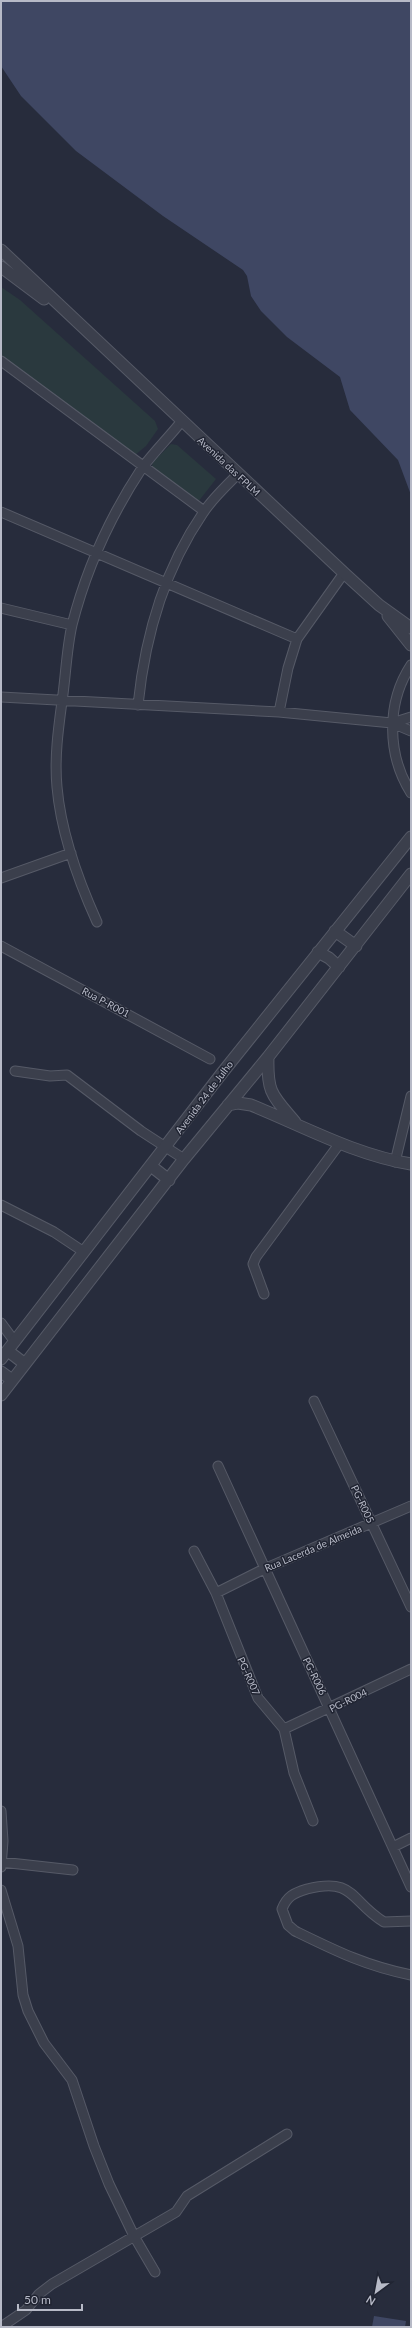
<svg xmlns="http://www.w3.org/2000/svg" width="412" height="2328" viewBox="0 0 412 2328" font-family="Lato,sans-serif">
	<style>
		.green { fill: #2a393e }
		.water { fill: #3f4763 }
		.lines { fill: none; stroke-linecap: round; stroke-linejoin: round }
		.minor-casing { stroke: #565a67; stroke-width: 11 }
		.tertiary-casing { stroke: #565a67; stroke-width: 13 }
		.minor { stroke: #3b3f4c; stroke-width: 9 }
		.tertiary { stroke: #3b3f4c; stroke-width: 11 }
		.labels { text-anchor: middle; dominant-baseline: central; stroke-width: 3; stroke-linejoin: round; paint-order: stroke }
		.street-label { font-size: 10px; fill: #b7bac7; stroke: #202432 }
	</style>
	<rect width="100%" height="100%" fill="#272c3c"/>
	<path class="green" d="M1,287L20,300L155,421L158,429L146,446L135,455L1,358Z
		M171,444L177,445L216,479L198,502L151,469L153,462Z"/>
	<path class="water" d="M1,1H411V495L398,460L350,410L340,377L287,337L261,311L251,296L247,276L243,270L163,216L76,151L21,96L1,66Z
		M374,2316L406,2321L405,2327H372Z"/>
	<g class="lines">
		<defs>
			<path id="minor" d="M1,361L204,511
				M1,512L297,639
				M1,608L72,625
				M411,665C386,703 387,755 411,793
				M1,697L279,712L392,723L411,731
				M138,705C145,636 164,570 203,513C212,499 226,486 238,474
				M279,712L288,668L297,639L344,573
				M392,723L411,717
				M1,878L71,853
				M97,922C78,880 61,833 57,787C54,756 59,724 63,694C66,671 67,647 72,625C86,570 111,515 142,468C154,452 169,437 181,422
				M1,946L210,1059
				M15,1071L50,1076L67,1075L141,1131L184,1159
				M395,1162L411,1096
				M1,1205L54,1232L84,1252
				M264,1294L253,1264L256,1257L340,1143
				M1,1323L15,1342
				M314,1401L411,1607
				M218,1466L411,1887
				M194,1551L216,1593L258,1698L284,1729L294,1773L313,1821
				M216,1593L264,1569L411,1506
				M284,1729L411,1669
				M1,1811L3,1841L1,1867
				M393,1847L411,1838
				M1,1862L73,1870
				M1,1890L18,1946L23,1995L28,2011L44,2043L72,2080L94,2146L109,2184L134,2236L155,2272
				M411,1921L384,1922C350,1901 355,1877 307,1889C294,1893 287,1896 282,1909L288,1925L295,1931C336,1951 366,1966 411,1975
				M1,2327L26,2310L39,2294L52,2284L176,2212L187,2196L287,2134"/>
			<path id="tertiary" d="M1,250L344,573L379,605L411,628
				M1,267L44,299
				M388,616L411,645
				M335,931L356,946
				M318,952L329,958L339,967
				M268,1057C267,1093 272,1095 295,1122
				M228,1105L238,1103L251,1105C303,1126 355,1155 411,1164
				M151,1166L169,1180
				M8,1351L25,1364
				M1,1359L222,1073L411,837
				M1,1372L12,1380
				M1,1395L184,1159L268,1057L411,874"/>
		</defs>
		<use href="#minor" class="minor-casing"/>
		<use href="#tertiary" class="tertiary-casing"/>
		<use href="#minor" class="minor"/>
		<use href="#tertiary" class="tertiary"/>
	</g>
	<g class="labels">
		<g class="street-label">
			<text transform="translate(229 466) rotate(43)">Avenida das FPLM</text>
			<text transform="translate(106 1002) rotate(28)">Rua P-R001</text>
			<text transform="translate(204 1097) rotate(-53)">Avenida 24 de Julho</text>
			<text transform="translate(363 1504) rotate(65)">PG-R005</text>
			<text transform="translate(313 1548) rotate(-23)">Rua Lacerda de Almeida</text>
			<text transform="translate(249 1676) rotate(66)">PG-R007</text>
			<text transform="translate(315 1676) rotate(64)">PG-R006</text>
			<text transform="translate(348 1700) rotate(-26)">PG-R004</text>
		</g>
	</g>
	<rect width="412" height="2328" fill="none" stroke="#b7bac7" stroke-width="4"/>
	<g transform="translate(376 2292) rotate(212)" stroke="#202432" stroke-width="3" paint-order="stroke">
	<path d="M0-3L7 15L0 10L-7 15Z" fill="#b7bac7"/>
	<text y="-6" font-size="11" font-weight="bold" text-anchor="middle" fill="#b7bac7">N</text>
	</g>
	<path d="M18 2304v6h64v-6" fill="none" stroke="#b7bac7" stroke-width="2"/>
	<text x="24" y="2304" font-size="12" fill="#b7bac7" stroke="#202432" stroke-width="3" paint-order="stroke">50 m</text>
</svg>
